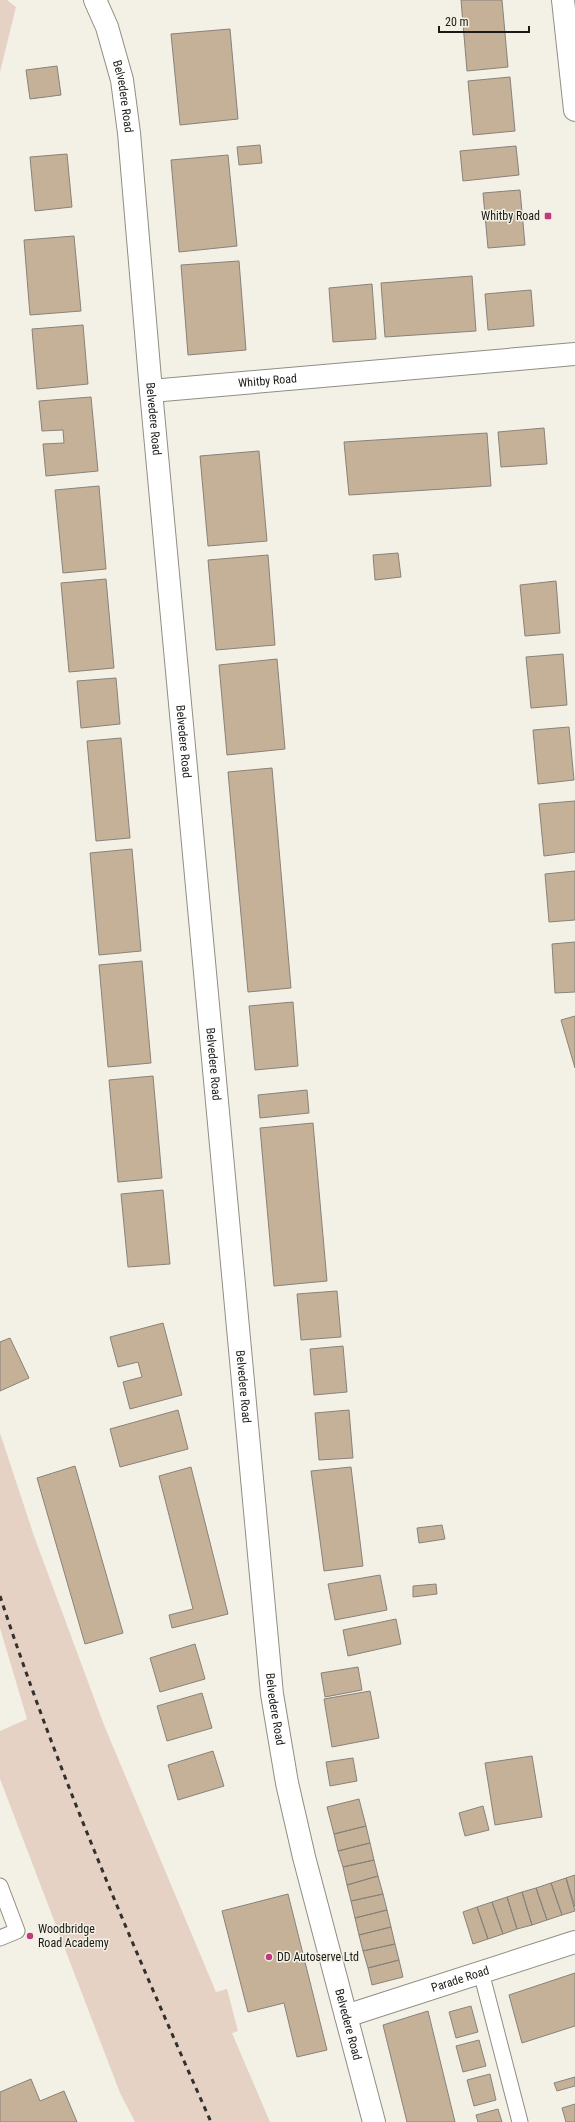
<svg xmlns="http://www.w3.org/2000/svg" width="575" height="2122" viewBox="0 0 575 2122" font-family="'Roboto Condensed',sans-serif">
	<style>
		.green { fill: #e6d2c5 }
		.building { fill: #c4b198; stroke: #898279 }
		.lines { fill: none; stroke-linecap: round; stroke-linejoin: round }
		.service-casing { stroke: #908d82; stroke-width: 17 }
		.minor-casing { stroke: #908d82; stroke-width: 24 }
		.service { stroke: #fff; stroke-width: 15 }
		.minor { stroke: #fff; stroke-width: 22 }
		.rail { stroke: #33312d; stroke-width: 3; stroke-dasharray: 5 5; stroke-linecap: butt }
		.poi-dot { fill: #c03a7d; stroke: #f3f1e5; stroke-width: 1.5 }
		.labels { text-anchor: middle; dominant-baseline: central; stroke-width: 3; stroke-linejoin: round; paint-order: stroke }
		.street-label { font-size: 12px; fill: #1b1a16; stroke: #f3f1e5 }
		.poi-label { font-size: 12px; fill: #1b1a16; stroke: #f3f1e5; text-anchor: start }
	</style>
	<rect width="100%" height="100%" fill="#f3f1e5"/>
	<path class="green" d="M0,0H7L16,7L0,72Z
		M0,1433L34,1536L104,1725L216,1992L227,1989L238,2031L232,2033L270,2122H135L120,2093L0,1779V1731L27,1719L0,1628Z"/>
	<path class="building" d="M461,0H502L508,67L467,71Z
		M230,29L238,119L180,125L171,34Z
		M57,66L61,95L30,99L26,70Z
		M510,77L515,131L473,135L468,81Z
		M260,145L262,163L239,165L237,147Z
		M516,146L519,175L463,181L460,151Z
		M67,154L72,207L35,211L30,157Z
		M228,155L237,246L179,252L171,160Z
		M520,190L525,245L488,248L483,193Z
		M74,236L81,311L30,315L24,240Z
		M239,261L246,350L188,355L181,265Z
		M472,276L476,331L385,337L381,283Z
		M372,284L376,339L333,342L329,288Z
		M531,290L534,326L488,330L485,294Z
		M83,325L88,384L37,389L32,329Z
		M91,397L98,471L46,476L43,444L64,443L63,430L42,431L39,401Z
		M544,428L547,464L501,467L498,432Z
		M487,433L491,486L349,495L344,442Z
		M259,451L267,541L208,546L200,456Z
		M99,486L106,569L63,573L55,490Z
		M398,553L401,577L375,580L373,555Z
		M268,555L275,645L216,650L208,560Z
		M106,579L114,668L69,672L61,583Z
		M556,581L560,633L525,636L520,585Z
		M563,654L567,705L531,708L526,657Z
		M277,659L285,749L227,755L219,665Z
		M116,678L120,724L81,728L77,681Z
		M569,727L574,780L538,784L533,730Z
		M121,738L130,838L96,841L87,741Z
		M272,768L291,988L248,992L228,772Z
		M575,801V852L544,856L539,804Z
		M132,849L141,951L99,955L90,853Z
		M575,871V920L549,922L545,874Z
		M575,942V992L555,993L552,944Z
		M142,961L151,1063L108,1067L99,965Z
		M293,1002L298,1066L255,1070L249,1006Z
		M575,1016V1068L561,1020Z
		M153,1076L162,1178L118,1182L109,1080Z
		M307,1090L309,1113L260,1118L258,1095Z
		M313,1123L327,1281L274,1286L260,1128Z
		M163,1190L170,1264L128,1267L121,1194Z
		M337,1291L341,1337L301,1340L297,1294Z
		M163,1323L182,1395L130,1409L123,1382L142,1377L138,1362L118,1367L110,1337Z
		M10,1338L29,1378L0,1391V1342Z
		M343,1346L347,1392L314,1395L310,1349Z
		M178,1410L188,1449L120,1467L110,1429Z
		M349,1410L353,1458L319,1460L315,1413Z
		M75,1466L123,1633L85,1644L37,1478Z
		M191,1467L228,1614L172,1628L169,1615L193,1609L159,1476Z
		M351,1467L363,1566L324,1571L311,1471Z
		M442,1525L445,1539L419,1543L417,1528Z
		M380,1575L387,1610L335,1620L328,1584Z
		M436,1584L437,1594L413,1597V1586Z
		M396,1619L401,1644L348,1656L343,1630Z
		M195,1644L205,1679L160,1692L150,1658Z
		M358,1667L362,1690L325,1697L321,1673Z
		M370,1691L379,1738L332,1747L324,1699Z
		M202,1693L212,1728L167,1741L157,1706Z
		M213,1751L224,1786L178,1800L168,1765Z
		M532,1756L542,1817L495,1825L485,1763Z
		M353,1758L357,1781L330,1786L326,1762Z
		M359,1799L366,1826L334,1834L327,1807Z
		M483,1806L489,1830L465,1836L459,1813Z
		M366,1826L370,1843L338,1851L334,1834Z
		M370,1843L374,1860L343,1867L338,1851Z
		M374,1860L378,1876L347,1885L343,1867Z
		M575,1875V1907L566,1878Z
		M378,1876L383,1894L351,1901L347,1885Z
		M566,1878L575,1911L562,1915L551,1883Z
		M551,1883L562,1915L547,1920L536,1888Z
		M536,1888L547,1920L532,1925L522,1892Z
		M522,1892L532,1925L517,1929L507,1897Z
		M288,1894L327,2050L297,2057L284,2003L248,2012L222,1911Z
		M383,1894L387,1910L355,1918L351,1901Z
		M507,1897L517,1929L503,1934L492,1902Z
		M492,1902L503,1934L488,1939L477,1907Z
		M477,1907L488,1939L473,1944L463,1912Z
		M387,1910L391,1927L359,1935L355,1918Z
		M391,1927L395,1944L363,1951L359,1935Z
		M395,1944L399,1960L368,1968L363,1951Z
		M399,1960L403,1977L372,1985L368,1968Z
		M575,1973V2026L522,2043L509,1995Z
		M471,2006L478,2032L456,2038L449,2012Z
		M428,2011L455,2122H407L383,2025Z
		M479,2040L486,2066L463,2072L456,2046Z
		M490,2074L496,2100L474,2106L467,2080Z
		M575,2077V2086L557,2091L554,2083Z
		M31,2079L40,2101L64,2091L77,2122H0V2092Z
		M575,2104V2122H566L562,2108Z
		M498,2109L502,2122H478L476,2115Z"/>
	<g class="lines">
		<defs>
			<path id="service" d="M0,1886L17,1931L0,1938
				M481,1972L520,2122"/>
			<g id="minor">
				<path id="s1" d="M95,0L107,27L122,80L129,133L151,391L272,1694L287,1783L304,1857L374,2122"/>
				<path d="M563,0L575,110"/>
				<path id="s2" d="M151,391L575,354"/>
				<path id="s3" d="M346,2016L575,1942"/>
			</g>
		</defs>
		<use href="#service" class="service-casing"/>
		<use href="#minor" class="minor-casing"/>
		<use href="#service" class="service"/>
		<use href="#minor" class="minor"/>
		<path class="rail" d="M0,1596C59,1776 134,1949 211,2122"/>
	</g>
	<g class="poi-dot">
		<rect x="544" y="212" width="8" height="8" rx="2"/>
		<circle cx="30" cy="1936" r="4"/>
		<circle cx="269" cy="1957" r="4"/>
	</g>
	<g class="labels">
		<g class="street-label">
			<text stroke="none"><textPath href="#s1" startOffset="101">Belvedere Road</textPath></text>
			<text stroke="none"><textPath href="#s2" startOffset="117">Whitby Road</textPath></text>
			<text stroke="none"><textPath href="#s1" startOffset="425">Belvedere Road</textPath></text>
			<text stroke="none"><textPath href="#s1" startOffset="749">Belvedere Road</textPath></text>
			<text stroke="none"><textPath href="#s1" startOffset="1073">Belvedere Road</textPath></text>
			<text stroke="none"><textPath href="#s1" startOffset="1397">Belvedere Road</textPath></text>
			<text stroke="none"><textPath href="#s1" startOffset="1721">Belvedere Road</textPath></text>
			<text stroke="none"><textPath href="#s3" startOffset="120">Parade Road</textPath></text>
			<text stroke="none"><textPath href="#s1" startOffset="2045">Belvedere Road</textPath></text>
		</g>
		<g class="poi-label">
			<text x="540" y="216" text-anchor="end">Whitby Road</text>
			<text x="38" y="1929">Woodbridge<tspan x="38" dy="14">Road Academy</tspan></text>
			<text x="277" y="1957">DD Autoserve Ltd</text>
		</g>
	</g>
	<path d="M439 26v6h90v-6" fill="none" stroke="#1b1a16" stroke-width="2"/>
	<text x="445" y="26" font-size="12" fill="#1b1a16" stroke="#f3f1e5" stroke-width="3" paint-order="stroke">20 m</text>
</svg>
